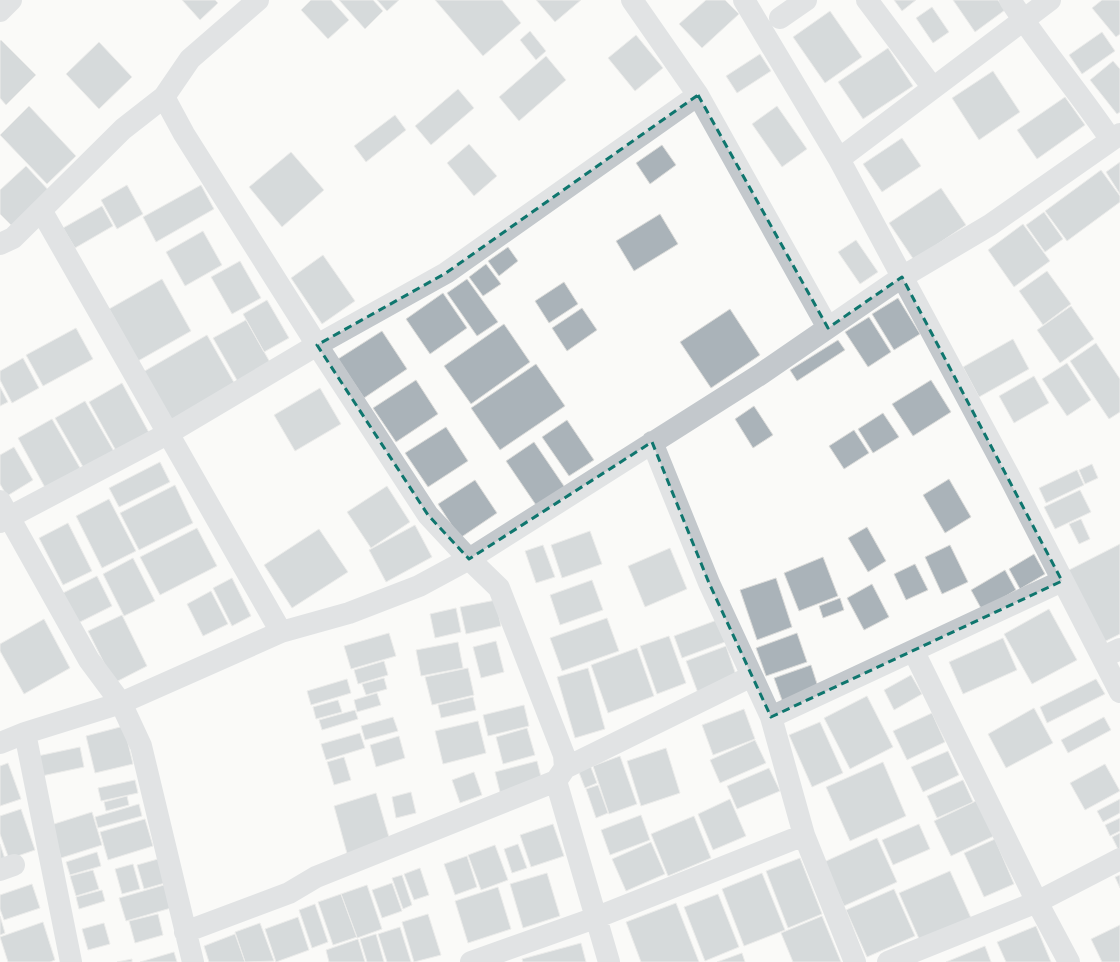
<svg xmlns="http://www.w3.org/2000/svg" width="1120" height="962" viewBox="0 0 1120 962" font-family="'Noto Sans',sans-serif">
	<style>
		.building { fill: #aab3b9; stroke: #dcdcda }
		.lines { fill: none; stroke-linecap: round; stroke-linejoin: round }
		.minor { stroke: #c3c8cc; stroke-width: 22 }
		.marked { fill: none; stroke: #0f766e; stroke-width: 3; stroke-dasharray: 8 5; stroke-linejoin: round }
	</style>
	<rect width="100%" height="100%" fill="#fafaf8"/>
	<path class="building" d="M182,0H215L218,3L200,20Z
		M311,0H331L349,20L328,39L301,10Z
		M339,0H373L383,11L365,29Z
		M377,0H399L387,11Z
		M435,0H502L521,23L483,56Z
		M536,0H581L555,22Z
		M706,0H725L739,14L702,48L679,24Z
		M894,0H916L902,11Z
		M953,0H998L1005,10L975,32Z
		M1102,0H1120V34L1116,37L1092,8Z
		M932,7L949,32L933,43L916,18Z
		M830,11L862,57L825,83L793,37Z
		M530,31L546,51L536,60L520,40Z
		M1102,32L1115,51L1082,74L1069,55Z
		M636,35L663,68L635,91L608,58Z
		M1,40L36,75L6,105L0,98V41Z
		M99,42L132,77L99,109L66,74Z
		M888,48L913,86L863,119L838,82Z
		M760,54L771,71L737,93L726,76Z
		M546,56L566,80L519,121L499,97Z
		M1113,61L1120,69V112L1117,114L1090,80Z
		M993,71L1020,112L979,140L952,98Z
		M458,89L474,108L431,145L415,126Z
		M1065,97L1085,125L1037,159L1017,130Z
		M29,106L76,156L47,184L0,135Z
		M777,106L807,149L782,167L752,124Z
		M395,115L406,130L366,162L354,146Z
		M902,138L921,166L882,192L863,164Z
		M469,144L497,176L474,196L447,163Z
		M662,145L676,165L650,184L636,163Z
		M291,152L324,190L282,227L249,187Z
		M1120,162V194L1106,172Z
		M26,166L52,194L15,229L0,214V190Z
		M1101,170L1120,196V202L1067,241L1045,211Z
		M127,185L143,214L117,229L101,200Z
		M201,185L214,209L156,242L143,217Z
		M941,188L966,225L914,260L889,223Z
		M102,206L113,226L75,248L63,228Z
		M1044,212L1063,239L1045,252L1026,225Z
		M660,214L678,244L634,271L616,241Z
		M1023,224L1050,261L1014,287L988,250Z
		M203,231L222,265L185,286L166,252Z
		M856,240L878,272L860,284L838,252Z
		M508,247L518,261L499,276L488,261Z
		M323,255L355,301L322,324L291,278Z
		M240,261L261,298L232,314L211,277Z
		M486,264L501,284L483,296L469,277Z
		M1047,271L1071,304L1043,325L1019,291Z
		M162,279L191,331L138,361L109,309Z
		M467,279L498,322L477,336L447,293Z
		M564,282L578,304L549,323L535,301Z
		M443,293L467,328L430,354L406,319Z
		M898,298L920,334L894,350L872,314Z
		M267,300L289,338L264,352L243,314Z
		M1071,306L1094,339L1060,363L1037,330Z
		M582,308L597,330L567,351L552,328Z
		M730,309L760,355L711,388L680,342Z
		M869,317L891,352L868,367L845,332Z
		M246,320L271,364L238,382L213,338Z
		M504,324L530,362L471,404L444,366Z
		M76,328L93,359L43,386L26,355Z
		M382,331L407,369L364,398L338,359Z
		M207,335L236,386L171,423L143,372Z
		M1013,339L1029,369L979,397L963,367Z
		M838,340L845,350L797,381L790,370Z
		M1096,343L1120,379V412L1109,419L1070,361Z
		M23,358L39,388L12,403L0,380V371Z
		M1067,363L1091,400L1067,416L1042,379Z
		M536,364L565,406L500,450L471,408Z
		M1034,376L1049,403L1014,423L999,396Z
		M416,380L438,414L396,442L373,408Z
		M931,380L951,412L913,436L892,404Z
		M122,383L153,440L120,458L89,402Z
		M0,387L8,402L0,406Z
		M320,388L341,424L295,451L274,415Z
		M85,401L116,455L86,472L55,418Z
		M754,406L773,435L753,448L735,419Z
		M883,413L899,437L873,453L858,429Z
		M52,419L83,473L48,493L18,438Z
		M567,420L594,460L569,476L542,437Z
		M446,427L468,461L428,487L405,453Z
		M854,430L869,453L844,469L829,446Z
		M534,442L566,489L538,508L506,461Z
		M14,447L33,480L7,496L0,484V455Z
		M160,462L170,482L119,507L109,488Z
		M1092,464L1098,478L1085,484L1079,470Z
		M1077,470L1084,485L1046,503L1039,488Z
		M949,479L971,517L945,533L923,495Z
		M475,480L497,513L460,538L438,504Z
		M175,485L193,523L139,550L120,513Z
		M387,486L410,522L371,548L347,512Z
		M1080,490L1091,512L1055,529L1044,507Z
		M109,499L136,551L102,568L76,516Z
		M1081,519L1090,539L1079,544L1069,524Z
		M68,523L92,571L63,585L39,538Z
		M415,525L432,557L386,582L369,550Z
		M867,527L886,561L868,572L848,538Z
		M197,528L217,566L160,595L140,557Z
		M319,529L348,572L292,608L264,565Z
		M590,531L602,564L562,578L551,545Z
		M1120,544V634L1102,643L1065,572Z
		M543,545L555,577L536,583L525,551Z
		M950,545L968,582L942,594L925,557Z
		M670,548L687,589L645,607L628,566Z
		M1034,554L1045,574L1020,589L1009,569Z
		M823,557L838,596L799,611L784,573Z
		M133,558L155,601L124,616L103,574Z
		M915,564L928,590L906,600L894,574Z
		M1005,570L1016,590L982,610L971,590Z
		M97,576L112,606L78,623L63,593Z
		M232,578L251,616L232,626L213,588Z
		M776,578L792,627L757,640L740,590Z
		M592,580L603,610L560,625L550,595Z
		M872,584L889,617L864,630L847,598Z
		M211,591L228,624L203,636L187,604Z
		M840,598L844,610L823,618L819,606Z
		M496,600L501,626L466,634L460,607Z
		M456,608L461,632L435,638L430,614Z
		M1049,609L1077,660L1032,684L1004,634Z
		M122,615L147,666L114,683L88,631Z
		M607,618L619,651L562,671L550,638Z
		M44,619L70,668L24,694L0,651V644Z
		M717,620L725,642L682,658L674,636Z
		M389,633L396,656L351,669L344,646Z
		M797,633L807,662L766,676L756,648Z
		M669,636L686,683L657,694L640,646Z
		M1003,638L1017,670L963,694L949,662Z
		M496,641L504,672L481,678L473,647Z
		M458,642L463,668L421,676L416,650Z
		M726,646L737,678L698,693L686,661Z
		M637,648L654,696L608,713L591,665Z
		M384,661L388,675L358,684L354,670Z
		M811,665L819,690L783,703L774,678Z
		M468,668L474,695L432,705L425,677Z
		M588,668L605,729L575,738L557,677Z
		M911,675L922,694L894,710L884,690Z
		M384,678L387,689L366,695L362,684Z
		M347,679L351,693L311,705L307,691Z
		M1096,679L1105,694L1047,723L1040,707Z
		M377,693L381,705L357,712L354,700Z
		M867,696L893,747L850,769L824,718Z
		M473,697L476,710L441,718L438,705Z
		M338,700L342,712L316,719L313,707Z
		M524,705L529,726L488,736L483,715Z
		M1034,708L1053,743L1006,768L988,734Z
		M744,709L755,739L713,755L702,725Z
		M355,710L358,719L322,730L319,720Z
		M932,713L945,742L907,760L893,731Z
		M393,717L398,731L365,740L361,726Z
		M1104,717L1111,730L1068,753L1061,740Z
		M478,721L486,753L443,764L435,731Z
		M820,722L843,773L812,787L789,735Z
		M124,726L133,764L95,773L86,736Z
		M527,728L535,755L503,764L496,737Z
		M360,733L365,748L326,760L321,744Z
		M399,736L405,758L376,767L370,745Z
		M755,740L766,763L720,783L710,760Z
		M80,747L84,767L37,777L33,757Z
		M666,748L680,793L641,806L627,761Z
		M948,751L959,775L923,792L911,767Z
		M620,756L637,804L609,814L593,766Z
		M344,757L351,780L334,785L327,762Z
		M537,761L543,785L501,796L495,772Z
		M883,762L906,816L850,841L826,787Z
		M8,763L21,799L0,806V766Z
		M1105,764L1120,791L1085,810L1070,783Z
		M590,765L597,783L585,788L578,770Z
		M769,768L780,791L737,809L727,786Z
		M474,772L482,795L460,803L452,780Z
		M135,780L138,793L101,801L98,788Z
		M963,780L973,802L937,818L927,796Z
		M598,785L608,813L596,818L586,789Z
		M411,792L416,813L396,818L392,797Z
		M376,793L391,844L348,857L334,806Z
		M127,796L129,805L106,811L104,802Z
		M730,799L746,836L713,850L698,814Z
		M1120,799V813L1103,822L1097,811Z
		M978,800L994,836L951,856L934,821Z
		M139,804L142,816L98,828L95,817Z
		M21,809L35,850L9,859L0,834V816Z
		M92,812L102,845L61,858L51,825Z
		M641,815L650,840L610,855L601,830Z
		M694,816L711,858L668,876L651,834Z
		M1120,818V831L1110,836L1105,825Z
		M145,819L153,846L108,860L100,832Z
		M553,824L564,856L531,867L520,835Z
		M919,824L930,849L893,865L882,840Z
		M1120,833V848L1118,849L1112,837Z
		M877,838L897,882L844,906L824,862Z
		M995,839L1014,884L984,897L964,853Z
		M651,842L665,874L626,891L612,859Z
		M0,844L5,859L0,861Z
		M518,844L527,868L512,873L504,849Z
		M495,845L508,880L481,890L468,855Z
		M97,852L101,866L70,875L66,862Z
		M467,856L477,887L455,895L444,864Z
		M800,858L822,914L788,928L766,871Z
		M158,859L165,883L144,889L137,865Z
		M133,864L140,889L122,894L115,869Z
		M420,868L429,895L414,900L404,874Z
		M93,870L99,889L76,896L70,876Z
		M950,871L971,918L920,941L899,893Z
		M547,873L560,916L523,928L510,884Z
		M762,873L785,930L744,946L722,889Z
		M402,875L412,905L403,909L392,878Z
		M1120,875V888L1115,877Z
		M392,883L402,911L382,918L372,890Z
		M32,884L40,908L4,920L0,909V895Z
		M164,885L171,908L126,921L119,898Z
		M367,885L382,929L357,938L341,894Z
		M498,887L511,929L468,943L455,901Z
		M894,889L915,936L867,957L846,910Z
		M102,890L105,901L79,909L76,897Z
		M341,894L357,937L333,945L318,902Z
		M718,894L739,947L705,961L684,907Z
		M676,903L699,962H641L626,922Z
		M315,904L328,942L312,948L299,910Z
		M158,914L163,935L135,943L129,921Z
		M428,914L441,955L414,962L402,922Z
		M0,916L5,933L0,935Z
		M822,916L841,962H793L781,933Z
		M298,917L309,950L276,962L265,929Z
		M43,922L55,960L50,962H8L0,937Z
		M104,923L110,944L88,950L82,929Z
		M260,923L274,961L245,962L235,932Z
		M1120,925V962H1102L1091,939Z
		M1036,926L1051,962H1006L997,942Z
		M400,927L411,962H387L378,934Z
		M235,934L245,962H209L204,946Z
		M376,934L384,962H367L360,939Z
		M358,939L365,962H329L326,950Z
		M581,943L586,962H523L522,959Z
		M985,946L991,962H946Z
		M174,952L177,962H140Z
		M742,953L745,962H717Z
		M132,959V962H117Z"/>
	<g class="lines">
		<path class="minor" d="M632,0L698,95L828,328
			M744,0L839,159L1009,476L1120,692
			M867,0L933,88
			M1010,0C1041,48 1079,92 1111,140
			M0,11L11,0
			M780,18L806,0
			M164,97L184,134L317,345L428,515L469,559L499,588L564,755L565,768
			M839,159L1050,0
			M45,217L281,632
			M0,244L13,238L123,129L164,97L190,59L258,0
			M652,442L709,583L771,717L804,835L855,962
			M0,501L89,660L121,703L141,746L193,962
			M0,522L167,434L317,345L446,273L698,95
			M914,652L1037,902L1069,962
			M1103,657L1120,649
			M771,717L1062,581
			M25,733L71,962
			M0,743L25,733L121,703L281,632L349,613L419,586L469,559L761,374L902,277L990,225L1120,134
			M0,870L14,865
			M185,932L289,893L316,877L556,781
			M471,962L595,918L804,835
			M609,962L556,781L565,768L752,676
			M888,962L1037,902L1120,859"/>
	</g>
	<path d="M0 0H1120V962H0ZM698,95L828,328L902,277L1062,581L771,717L709,583L652,442L469,559L428,515L317,345L446,273Z" fill="#fafaf8" fill-opacity=".55" fill-rule="evenodd"/>
	<path class="marked" d="M698,95L828,328L902,277L1062,581L771,717L709,583L652,442L469,559L428,515L317,345L446,273Z"/>
</svg>
